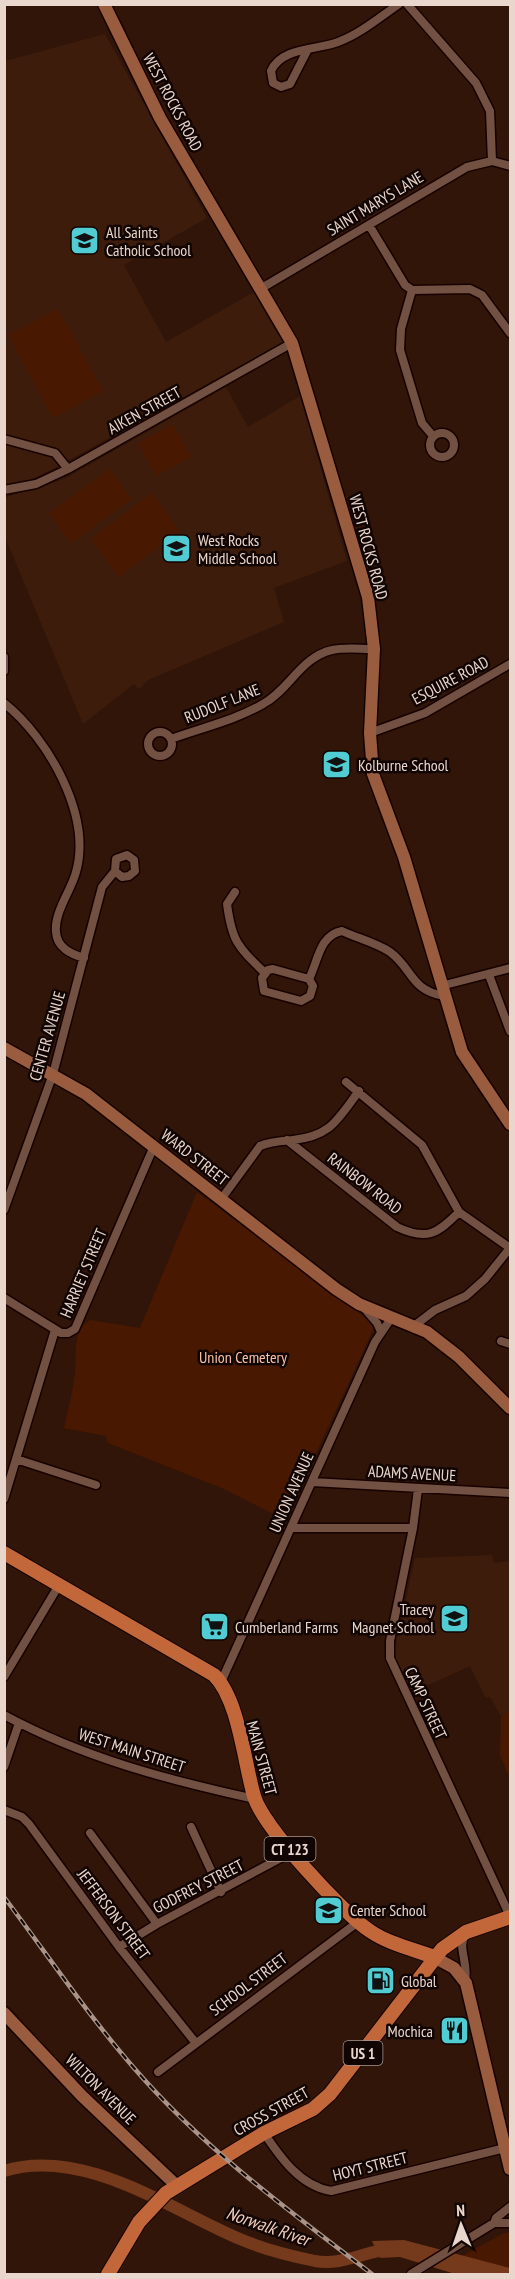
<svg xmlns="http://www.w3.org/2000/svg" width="515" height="2279" viewBox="0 0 515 2279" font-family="'PT Sans Narrow',sans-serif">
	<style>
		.built { fill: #3e1c0b }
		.green { fill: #491800 }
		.water { fill: #75391c }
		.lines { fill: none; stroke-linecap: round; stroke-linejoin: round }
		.river { stroke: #75391c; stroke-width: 12 }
		.street-casing { stroke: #170200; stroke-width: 11 }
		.secondary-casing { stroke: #170200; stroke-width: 15 }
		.primary-casing { stroke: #170200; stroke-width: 16 }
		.street { stroke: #725143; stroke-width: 8 }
		.secondary { stroke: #9a5c3e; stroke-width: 12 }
		.primary { stroke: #c1673a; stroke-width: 14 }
		.rail-casing { stroke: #a99389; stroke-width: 4.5 }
		.rail { stroke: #100502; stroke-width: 2; stroke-dasharray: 7; stroke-linecap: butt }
		.labels { text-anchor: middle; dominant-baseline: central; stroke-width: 5; stroke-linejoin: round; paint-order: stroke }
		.shield { fill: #100502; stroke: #a89790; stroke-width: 1.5 }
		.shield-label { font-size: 15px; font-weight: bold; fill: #e9d6cd }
		.street-label { font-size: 16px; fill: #e9d6cd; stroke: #100502 }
		.poi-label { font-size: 16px; fill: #e9d6cd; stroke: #100502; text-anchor: start }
		.park-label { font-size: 16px; fill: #f9c0a7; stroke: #100502 }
		.water-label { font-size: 18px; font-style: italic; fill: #f2ccbb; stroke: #100502 }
	</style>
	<rect width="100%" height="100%" fill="#311508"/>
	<path class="built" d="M105,34L207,218L124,265L166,342L254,292L283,342L53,469L30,480L5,485V61Z
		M226,387L248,427L300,396L347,561L274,588L284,622L148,680L139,689L134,684L83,724L5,537L4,498L64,479Z
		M492,1555L494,1563L510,1561V1710L501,1716L490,1697L486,1698L470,1666L411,1693L396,1662L395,1648L415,1558Z"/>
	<path class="green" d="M58,309L103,391L53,418L8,335Z
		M173,424L191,457L156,476L138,443Z
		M110,469L132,499L71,543L49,513Z
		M152,493L180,531L119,577L91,539Z
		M197,1192L366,1318L374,1328L285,1520L224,1489L108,1443L106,1436L64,1428C68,1409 73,1391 75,1372C77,1355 72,1330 90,1320L140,1328Z
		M510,1710V1778L500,1756L501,1716Z
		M504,2233H510V2268L462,2256Z"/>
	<path class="water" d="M404,2240L510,2268V2274H455L400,2257L380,2258L372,2241Z"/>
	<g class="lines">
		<path class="river" d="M4,2171C83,2146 171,2210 240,2239C263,2249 291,2256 315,2261C342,2266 365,2251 391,2249"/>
		<defs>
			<path id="street" d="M407,4L476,83L490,111L492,161
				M307,51L290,84L281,87L273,83L271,71C281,47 318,50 338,42C360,34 380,17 399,4
				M369,225L405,285L412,290L470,289L482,295L510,333
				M260,289L467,167L492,161L510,166
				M412,290L401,329L400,350L422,423L433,436
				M430 445a12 12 0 1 1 24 0a12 12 0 1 1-24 0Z
				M4,439L55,453L68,469
				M4,490L36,484L68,469L292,343
				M4,657V671
				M4,703C48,738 92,815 76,872C71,891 54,912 56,932C57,948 71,954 84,958
				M148 744a12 12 0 1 1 24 0a12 12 0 1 1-24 0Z
				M370,733L425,713L510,664
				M171,739C201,728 236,720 263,704C289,690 301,657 332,650C344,647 360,649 374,649
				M235,892L227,904C232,942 238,947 265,973
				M273,969L309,979L313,986L310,996L301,1001L264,991L262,978L268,970Z
				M489,975L510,1031
				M309,979C318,962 319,935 342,931C357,938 377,943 390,952C413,969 410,990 444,996
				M441,986L510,968
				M346,1082L422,1145L459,1212L510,1248
				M287,1140L397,1227C427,1241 437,1234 459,1212
				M222,1198L260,1146C271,1141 281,1141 293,1140C331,1136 337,1120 359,1091
				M4,1210L53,1074L102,887L115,871L116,859L127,855L134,860L135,871L129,876L122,877L115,871
				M4,1298L61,1333H68L75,1329L154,1146
				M364,1308L377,1323L381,1332
				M414,1326L435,1310L466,1296L485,1279L510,1248
				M501,1341L510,1344
				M16,1459L96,1485
				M312,1482L510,1493
				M418,1489L413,1528L390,1641V1658L510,1916
				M4,1499L55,1330
				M291,1528H413
				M4,1677L59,1585
				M221,1682L375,1342L392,1317
				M4,1715C84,1758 168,1780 255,1799
				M4,1767L19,1723
				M4,1810L22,1817L29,1824L119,1947L195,2042
				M191,1827L221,1892
				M90,1833L157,1924
				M119,1947L157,1924L292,1852
				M465,1980C469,1964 457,1948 465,1934
				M158,2072L358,1922
				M264,2133C280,2157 300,2186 331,2191L505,2148
				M494,2223H510
				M411,2274L494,2223L496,2218L510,2207"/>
			<path id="secondary" d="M104,4L160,118L292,343L368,597L374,649L370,733L373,774L404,857L462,1052L510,1124
				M4,1048L86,1094L336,1289L359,1304L427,1332L459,1357L510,1408
				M434,1957L454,1968L466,1983L510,2169
				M4,2013L82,2096L177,2186"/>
			<path id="primary" d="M4,1553L214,1675C239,1700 244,1762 254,1796C263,1827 343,1913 370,1931C389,1944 413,1949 434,1957
				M108,2274L139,2222L166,2193L264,2133L313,2109L330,2094L442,1949L466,1932L510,1917"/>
		</defs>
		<use href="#street" class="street-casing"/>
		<use href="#secondary" class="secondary-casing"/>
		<use href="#primary" class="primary-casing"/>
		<use href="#street" class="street"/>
		<use href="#secondary" class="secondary"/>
		<use href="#primary" class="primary"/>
		<defs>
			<path id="rail" d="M4,1897C47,1954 87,2014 134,2068C202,2147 289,2211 372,2274"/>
		</defs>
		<use href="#rail" class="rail-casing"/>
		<use href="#rail" class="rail"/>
	</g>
	<defs>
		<symbol id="school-square" viewBox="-11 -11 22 22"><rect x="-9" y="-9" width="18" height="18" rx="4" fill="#51ccd3" stroke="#100502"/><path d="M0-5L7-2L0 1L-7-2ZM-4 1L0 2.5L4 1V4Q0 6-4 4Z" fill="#111"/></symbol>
		<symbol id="supermarket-square" viewBox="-11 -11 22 22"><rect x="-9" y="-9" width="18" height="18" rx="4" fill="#51ccd3" stroke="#100502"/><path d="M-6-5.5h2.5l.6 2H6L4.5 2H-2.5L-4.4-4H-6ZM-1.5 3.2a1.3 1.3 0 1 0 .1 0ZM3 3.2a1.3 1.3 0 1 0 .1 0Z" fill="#111"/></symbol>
		<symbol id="fuel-square" viewBox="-11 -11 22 22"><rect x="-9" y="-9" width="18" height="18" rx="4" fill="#51ccd3" stroke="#100502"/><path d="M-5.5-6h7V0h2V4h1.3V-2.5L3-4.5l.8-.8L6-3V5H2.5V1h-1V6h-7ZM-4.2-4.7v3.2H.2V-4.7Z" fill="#111"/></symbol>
		<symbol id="restaurant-square" viewBox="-11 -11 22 22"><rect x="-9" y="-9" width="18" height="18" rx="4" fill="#51ccd3" stroke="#100502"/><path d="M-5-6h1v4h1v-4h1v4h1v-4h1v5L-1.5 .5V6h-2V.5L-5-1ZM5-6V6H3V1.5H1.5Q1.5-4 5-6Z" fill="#111"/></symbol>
	</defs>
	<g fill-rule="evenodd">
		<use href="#school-square" x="68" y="224" width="33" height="33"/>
		<use href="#school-square" x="160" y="532" width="33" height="33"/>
		<use href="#school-square" x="320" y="748" width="33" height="33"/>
		<use href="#school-square" x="438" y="1602" width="33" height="33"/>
		<use href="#supermarket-square" x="198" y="1610" width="33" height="33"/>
		<use href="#school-square" x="312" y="1894" width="33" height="33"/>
		<use href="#fuel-square" x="364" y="1964" width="33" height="33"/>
		<use href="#restaurant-square" x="438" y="2014" width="33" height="33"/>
	</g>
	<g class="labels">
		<g class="shield">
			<rect x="264.5" y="1837" width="51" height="24" rx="4.5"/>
			<rect x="343.5" y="2041" width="39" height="24" rx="4.5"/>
		</g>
		<g class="shield-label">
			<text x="290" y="1849">CT 123</text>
			<text x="363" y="2053">US 1</text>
		</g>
		<g class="street-label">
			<text transform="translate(173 102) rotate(62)">WEST ROCKS ROAD</text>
			<text transform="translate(375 203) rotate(-31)">SAINT MARYS LANE</text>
			<text transform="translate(144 410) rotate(-29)">AIKEN STREET</text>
			<text transform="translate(369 547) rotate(75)">WEST ROCKS ROAD</text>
			<text transform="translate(450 680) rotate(-28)">ESQUIRE ROAD</text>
			<text transform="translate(222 703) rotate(-22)">RUDOLF LANE</text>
			<text transform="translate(47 1036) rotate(-74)">CENTER AVENUE</text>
			<text transform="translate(195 1157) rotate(38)">WARD STREET</text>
			<text transform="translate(365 1183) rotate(38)">RAINBOW ROAD</text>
			<text transform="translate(83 1273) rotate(-67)">HARRIET STREET</text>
			<text transform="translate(412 1473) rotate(3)">ADAMS AVENUE</text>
			<text transform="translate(291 1492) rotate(-66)">UNION AVENUE</text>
			<text transform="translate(426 1703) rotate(65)">CAMP STREET</text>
			<text transform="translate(132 1750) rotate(18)">WEST MAIN STREET</text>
			<text transform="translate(262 1758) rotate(75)">MAIN STREET</text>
			<text transform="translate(198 1886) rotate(-27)">GODFREY STREET</text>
			<text transform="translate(114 1914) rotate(53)">JEFFERSON STREET</text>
			<text transform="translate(248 1984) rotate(-37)">SCHOOL STREET</text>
			<text transform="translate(101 2089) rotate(45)">WILTON AVENUE</text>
			<text transform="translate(271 2111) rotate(-29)">CROSS STREET</text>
			<text transform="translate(370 2166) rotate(-14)">HOYT STREET</text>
		</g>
		<g class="poi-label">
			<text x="106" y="232">All Saints<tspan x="106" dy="18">Catholic School</tspan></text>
			<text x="198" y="540">West Rocks<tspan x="198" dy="18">Middle School</tspan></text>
			<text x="358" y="765">Kolburne School</text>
			<text x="434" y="1609" text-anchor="end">Tracey<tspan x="434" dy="18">Magnet School</tspan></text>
			<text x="235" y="1627">Cumberland Farms</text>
			<text x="350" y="1910">Center School</text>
			<text x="401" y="1981">Global</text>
			<text x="433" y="2031" text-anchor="end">Mochica</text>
		</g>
		<g class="park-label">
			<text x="243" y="1357">Union Cemetery</text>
		</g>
		<g class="water-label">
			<text transform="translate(268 2226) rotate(19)">Norwalk River</text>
		</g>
	</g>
	<rect width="515" height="2279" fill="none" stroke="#e9d6cd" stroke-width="12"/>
	<g transform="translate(461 2225) rotate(358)" stroke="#100502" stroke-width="4.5" paint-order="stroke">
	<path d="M0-4.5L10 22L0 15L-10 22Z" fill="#e9d6cd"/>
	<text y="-9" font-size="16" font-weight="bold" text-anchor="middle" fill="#e9d6cd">N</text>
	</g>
</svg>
